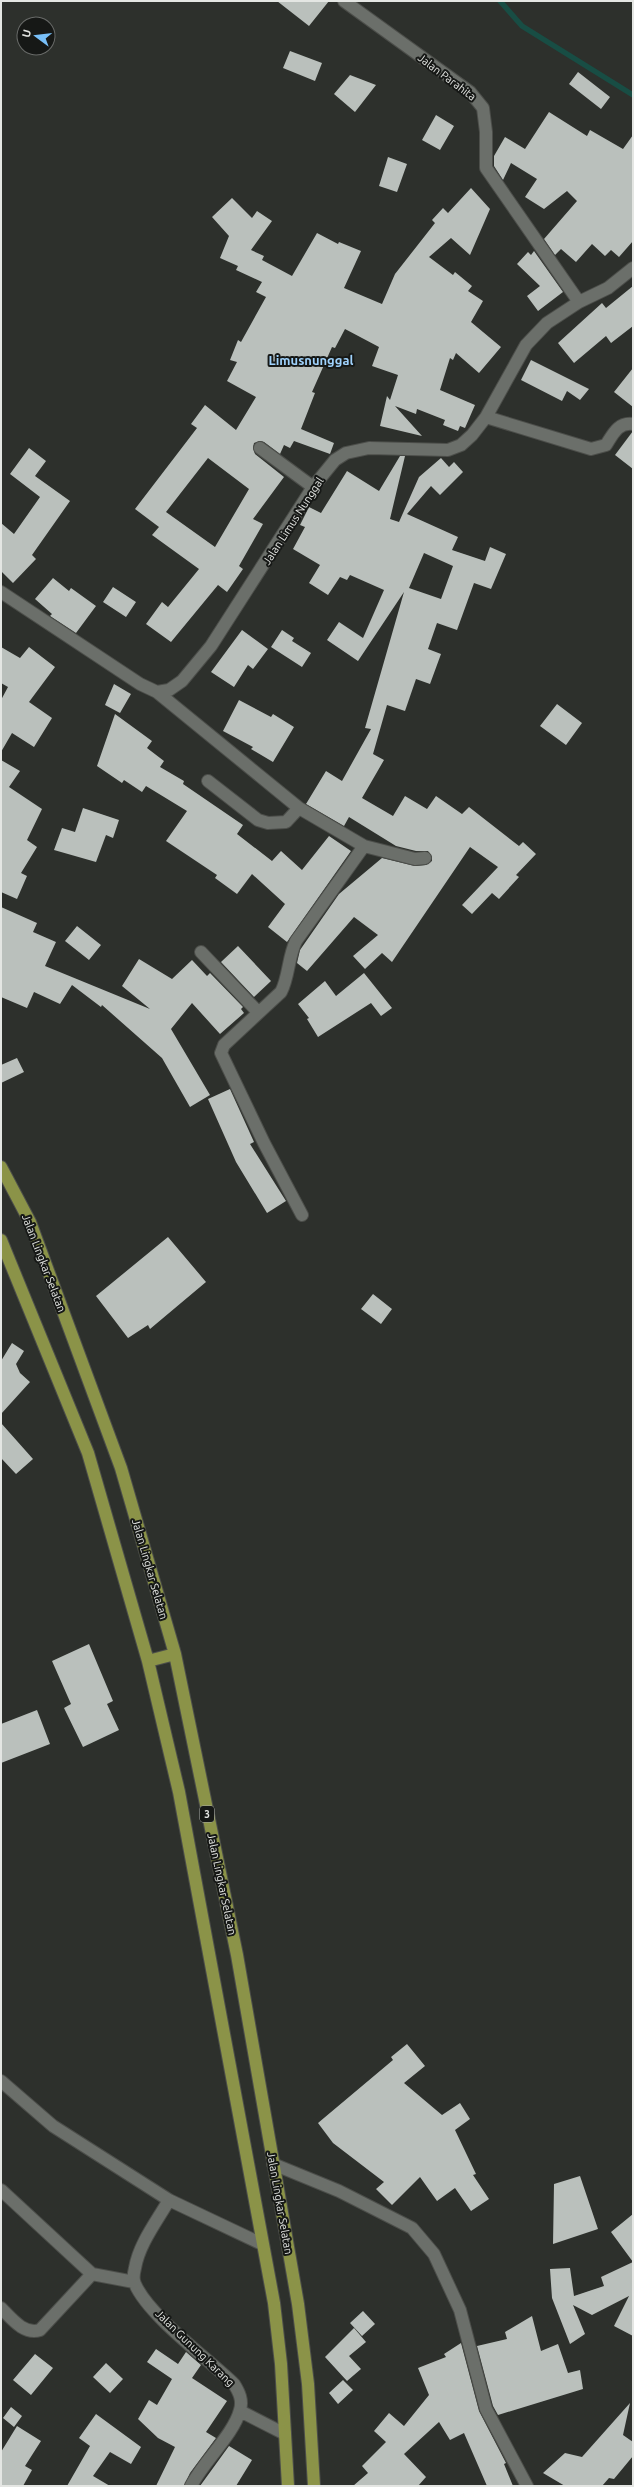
<svg xmlns="http://www.w3.org/2000/svg" width="634" height="2487" viewBox="0 0 634 2487" font-family="Ubuntu,sans-serif">
	<style>
		.lines { fill: none; stroke-linecap: round; stroke-linejoin: round }
		.stream { stroke: #184d44; stroke-width: 5.5 }
		.building { fill: #bac0bc; fill-rule: evenodd }
		.street-casing { stroke: #4c4e4a; stroke-width: 14 }
		.primary-casing { stroke: #4c4e4a; stroke-width: 14 }
		.street { stroke: #6b6f6a; stroke-width: 12 }
		.primary { stroke: #8b9348; stroke-width: 12 }
		.labels { text-anchor: middle; dominant-baseline: central; stroke-width: 4; stroke-linejoin: round; paint-order: stroke }
		.shield { fill: #161816; stroke: #a6a8a6; stroke-width: 1 }
		.shield-label { font-size: 10px; font-weight: bold; fill: #e4e6e3 }
		.street-label { font-size: 11px; fill: #e4e6e3; stroke: #161816 }
		.quarter-label { font-size: 13px; font-weight: bold; fill: #9fd2fc; stroke: #161816 }
	</style>
	<rect width="100%" height="100%" fill="#2d302c"/>
	<g class="lines">
		<path class="stream" d="M500,1L522,26L633,95"/>
	</g>
	<path class="building" d="M277,1H329L309,26Z
		M290,51L322,63L315,81L283,68Z
		M578,72L610,97L601,109L569,84Z
		M350,75L376,85L355,112L334,94Z
		M549,112L587,136L590,130L623,149L633,135V241L619,257L611,250L605,256L592,244L576,262L561,249L555,255L544,239L577,201L567,191L544,209L525,197L537,179L511,163L503,180L494,166V156L505,137L525,149Z
		M436,115L454,126L440,150L422,140Z
		M388,157L407,164L397,192L379,186Z
		M471,188L490,209L470,255L451,238L429,257L453,275L455,272L472,286L468,291L483,301L471,322L501,347L479,373L456,353L453,360L450,358L440,390L475,405L465,428L460,426L458,431L443,425L445,420L417,409L416,414L395,406L422,436L380,426L387,396L390,400L398,375L372,366L379,347L345,329L335,348L332,347L312,392L315,393L301,429L334,443L330,454L294,441L290,448L284,445L280,454L264,442L260,441L254,443L253,448L255,454L284,477L253,519L263,524L239,566L243,569L227,592L218,585L171,642L146,624L162,602L168,607L199,569L152,535L159,527L135,509L197,428L191,424L205,405L236,430L256,397L227,381L237,362L230,360L238,340L241,342L266,297L256,292L262,282L236,270L238,266L220,258L229,236L212,217L232,198L252,218L257,211L272,221L251,250L264,256L262,260L292,276L317,233L338,244L339,242L361,251L344,288L382,304L395,274L435,223L432,220L443,208L448,213ZM208,458L249,489L215,547L166,512Z
		M534,251L563,292L538,311L527,296L540,286L517,264L528,252L531,255Z
		M633,286V326L611,343L606,336L574,363L558,343L602,303L606,308Z
		M531,360L589,389L580,400L567,391L562,401L521,380Z
		M633,368V407L614,392Z
		M633,431V469L615,455Z
		M29,448L46,461L35,476L70,501L32,555L36,559L13,583L1,571V523L14,534L40,497L10,474Z
		M400,456H405L390,519L399,522L419,477L441,458L449,467L454,462L463,472L440,495L431,486L407,514L458,537L452,550L485,561L490,547L506,554L491,589L474,583L457,630L437,623L428,649L441,654L430,684L416,679L405,711L387,705L373,754L384,760L362,798L393,816L405,796L427,809L436,796L462,814L469,807L519,846L523,842L536,854L516,875L519,877L499,899L492,893L472,914L462,905L498,867L470,847L392,962L382,953L365,969L353,956L378,935L354,917L307,971L297,963L300,950L339,894L382,858L415,866L426,865L432,861V857L428,851H416L396,846L349,817L344,826L306,804L326,771L342,781L371,729L365,728L404,592L358,661L327,640L339,622L363,638L384,590L350,575L347,580L340,577L328,595L309,583L320,565L293,549L305,527L300,525L309,507L321,513L347,471L379,491ZM424,553L453,566L441,599L409,588Z
		M53,578L69,591L71,588L96,606L76,633L50,616L52,614L35,599Z
		M113,587L136,602L126,617L103,602Z
		M242,630L268,649L253,669L248,665L234,687L211,672Z
		M282,630L294,638L292,641L311,653L302,667L271,647Z
		M1,647L20,658L29,647L55,667L29,702L52,718L34,747L12,733L1,752V700L8,687L1,683Z
		M114,684L131,694L120,713L105,705Z
		M239,700L271,717L273,714L294,727L273,762L251,749L253,747L223,731Z
		M557,704L582,723L566,745L540,726Z
		M115,714L152,741L147,748L164,761L160,767L184,781L183,784L243,825L237,834L272,861L281,851L302,870L329,836L351,851L287,942L268,927L285,904L252,874L237,894L215,878L217,875L166,841L187,811L146,786L142,792L124,780L122,783L97,766Z
		M1,760L20,771L9,787L42,809L27,840L37,847L21,873L27,876L17,899L1,892Z
		M83,808L119,820L113,838L106,835L96,862L54,850L62,828L75,832Z
		M1,907L37,923L33,932L56,942L45,966L150,1009L122,986L139,959L172,979L192,960L207,976L210,973L243,1007L241,1009L244,1013L220,1034L192,1003L171,1029L210,1095L190,1107L162,1058L102,1005L101,1007L72,985L60,1004L34,992L27,1008L1,997Z
		M77,926L101,945L89,960L65,941Z
		M238,946L271,981L254,997L221,962Z
		M364,973L392,1008L381,1016L371,1003L318,1037L307,1019L309,1018L298,1004L325,981L336,996Z
		M17,1058L24,1072L1,1083V1065Z
		M230,1089L254,1142L250,1144L286,1201L267,1213L236,1162L208,1099Z
		M168,1237L206,1282L150,1329L148,1325L128,1338L96,1296Z
		M373,1294L392,1309L381,1324L361,1309Z
		M12,1343L24,1351L16,1364L20,1373L30,1382L1,1414V1361Z
		M1,1423L33,1459L16,1474L1,1458Z
		M89,1644L113,1701L107,1704L119,1730L83,1747L64,1708L71,1704L52,1661Z
		M37,1710L50,1744L1,1763V1724Z
		M407,2044L425,2066L404,2083L442,2115L460,2103L470,2119L455,2130L476,2174L473,2175L489,2199L471,2211L455,2188L437,2201L420,2177L392,2205L376,2189L384,2182L333,2143L318,2123L393,2060L391,2057Z
		M580,2176L598,2229L553,2244L554,2184Z
		M633,2214V2262L611,2232Z
		M633,2262V2336L614,2326L629,2296L592,2315L573,2305L585,2334L570,2344L552,2298L550,2269L570,2268L574,2296L604,2286L601,2277Z
		M363,2311L375,2324L362,2336L350,2323Z
		M532,2316L541,2351L558,2344L568,2373L580,2370L583,2389L498,2415L493,2406L477,2346L507,2339L505,2332Z
		M354,2328L366,2342L349,2356L361,2369L347,2381L325,2357Z
		M461,2343L479,2411L506,2463L504,2464L513,2486H487L464,2433L450,2440L439,2422L404,2454L426,2477L418,2486H353L368,2473L362,2466L386,2442L374,2431L389,2413L404,2426L429,2395L418,2368L446,2357L444,2354Z
		M156,2349L178,2364L186,2352L201,2365L192,2378L227,2401L206,2432L216,2438L190,2473L184,2486H156L175,2447L158,2438L138,2419L149,2400L157,2405L172,2379L147,2362Z
		M35,2354L53,2368L31,2395L13,2380Z
		M106,2363L123,2379L110,2393L93,2377Z
		M343,2380L353,2390L338,2404L329,2393Z
		M630,2403L623,2435L633,2442V2456L614,2479L609,2478L602,2486H565L543,2473L565,2453L582,2457Z
		M11,2407L22,2416L14,2427L3,2418Z
		M96,2414L141,2447L131,2464L110,2452L93,2476L110,2486H67L90,2446L79,2438Z
		M17,2426L41,2441L25,2466L32,2470L23,2486H1V2452Z
		M229,2446L252,2460L236,2486H200Z"/>
	<g class="lines">
		<defs>
			<path id="street" d="M344,1L470,92L483,108L486,132V168L579,302
				M486,417L591,449L606,445C613,434 618,422 633,424
				M260,448L313,487
				M1,592L140,684L157,692L169,690L182,681L211,646L313,487L335,460L346,453L369,448L448,450L461,445L472,435L486,417L526,345L547,323L579,302L608,288L633,268
				M157,692L299,808L364,846L296,941C288,957 289,977 281,992L224,1045L221,1053L264,1143L302,1215
				M208,781L258,820L268,823L286,822L299,808
				M364,846L415,859L425,858
				M201,952L258,1012
				M1,2081L53,2126L169,2200C157,2221 139,2244 135,2268C134,2272 133,2280 135,2284C149,2316 207,2358 234,2384C239,2392 243,2400 240,2410C234,2434 203,2462 191,2486
				M273,2164L339,2191L412,2228L434,2254L460,2310L486,2409L527,2486
				M1,2190L92,2274L134,2282
				M169,2200L262,2244
				M1,2308C12,2319 24,2335 40,2330L92,2274
				M240,2411L285,2434"/>
			<path id="primary" d="M1,1167L30,1222L121,1468L175,1654L237,1955L298,2304L308,2384L314,2486
				M1,1240L88,1453L148,1661L179,1792L274,2303L281,2364L288,2486
				M148,1661L175,1654"/>
		</defs>
		<use href="#street" class="street-casing"/>
		<use href="#primary" class="primary-casing"/>
		<use href="#street" class="street"/>
		<use href="#primary" class="primary"/>
	</g>
	<g class="labels">
		<rect class="shield" x="200" y="1806" width="14" height="16" rx="3"/>
		<g class="shield-label">
			<text x="207" y="1814">3</text>
		</g>
		<g class="street-label">
			<text transform="translate(447 77) rotate(37)">Jalan Parahita</text>
			<text transform="translate(293 521) rotate(-57)">Jalan Limus Nunggal</text>
			<text transform="translate(44 1263) rotate(69)">Jalan Lingkar Selatan</text>
			<text transform="translate(150 1569) rotate(74)">Jalan Lingkar Selatan</text>
			<text transform="translate(222 1884) rotate(78)">Jalan Lingkar Selatan</text>
			<text transform="translate(280 2203) rotate(80)">Jalan Lingkar Selatan</text>
			<text transform="translate(195 2348) rotate(44)">Jalan Gunung Karang</text>
		</g>
		<g class="quarter-label">
			<text x="311" y="360">Limusnunggal</text>
		</g>
	</g>
	<rect width="634" height="2487" fill="none" stroke="#e4e6e3" stroke-width="4"/>
	<g transform="translate(36 36) rotate(285)"><circle r="19" fill="#161816" stroke="#686a68"/>
	<path d="M0-3L7 15L0 10L-7 15Z" fill="#78bff8"/>
	<text y="-6" font-size="11" font-weight="bold" text-anchor="middle" fill="#e4e6e3">U</text>
	</g>
</svg>
